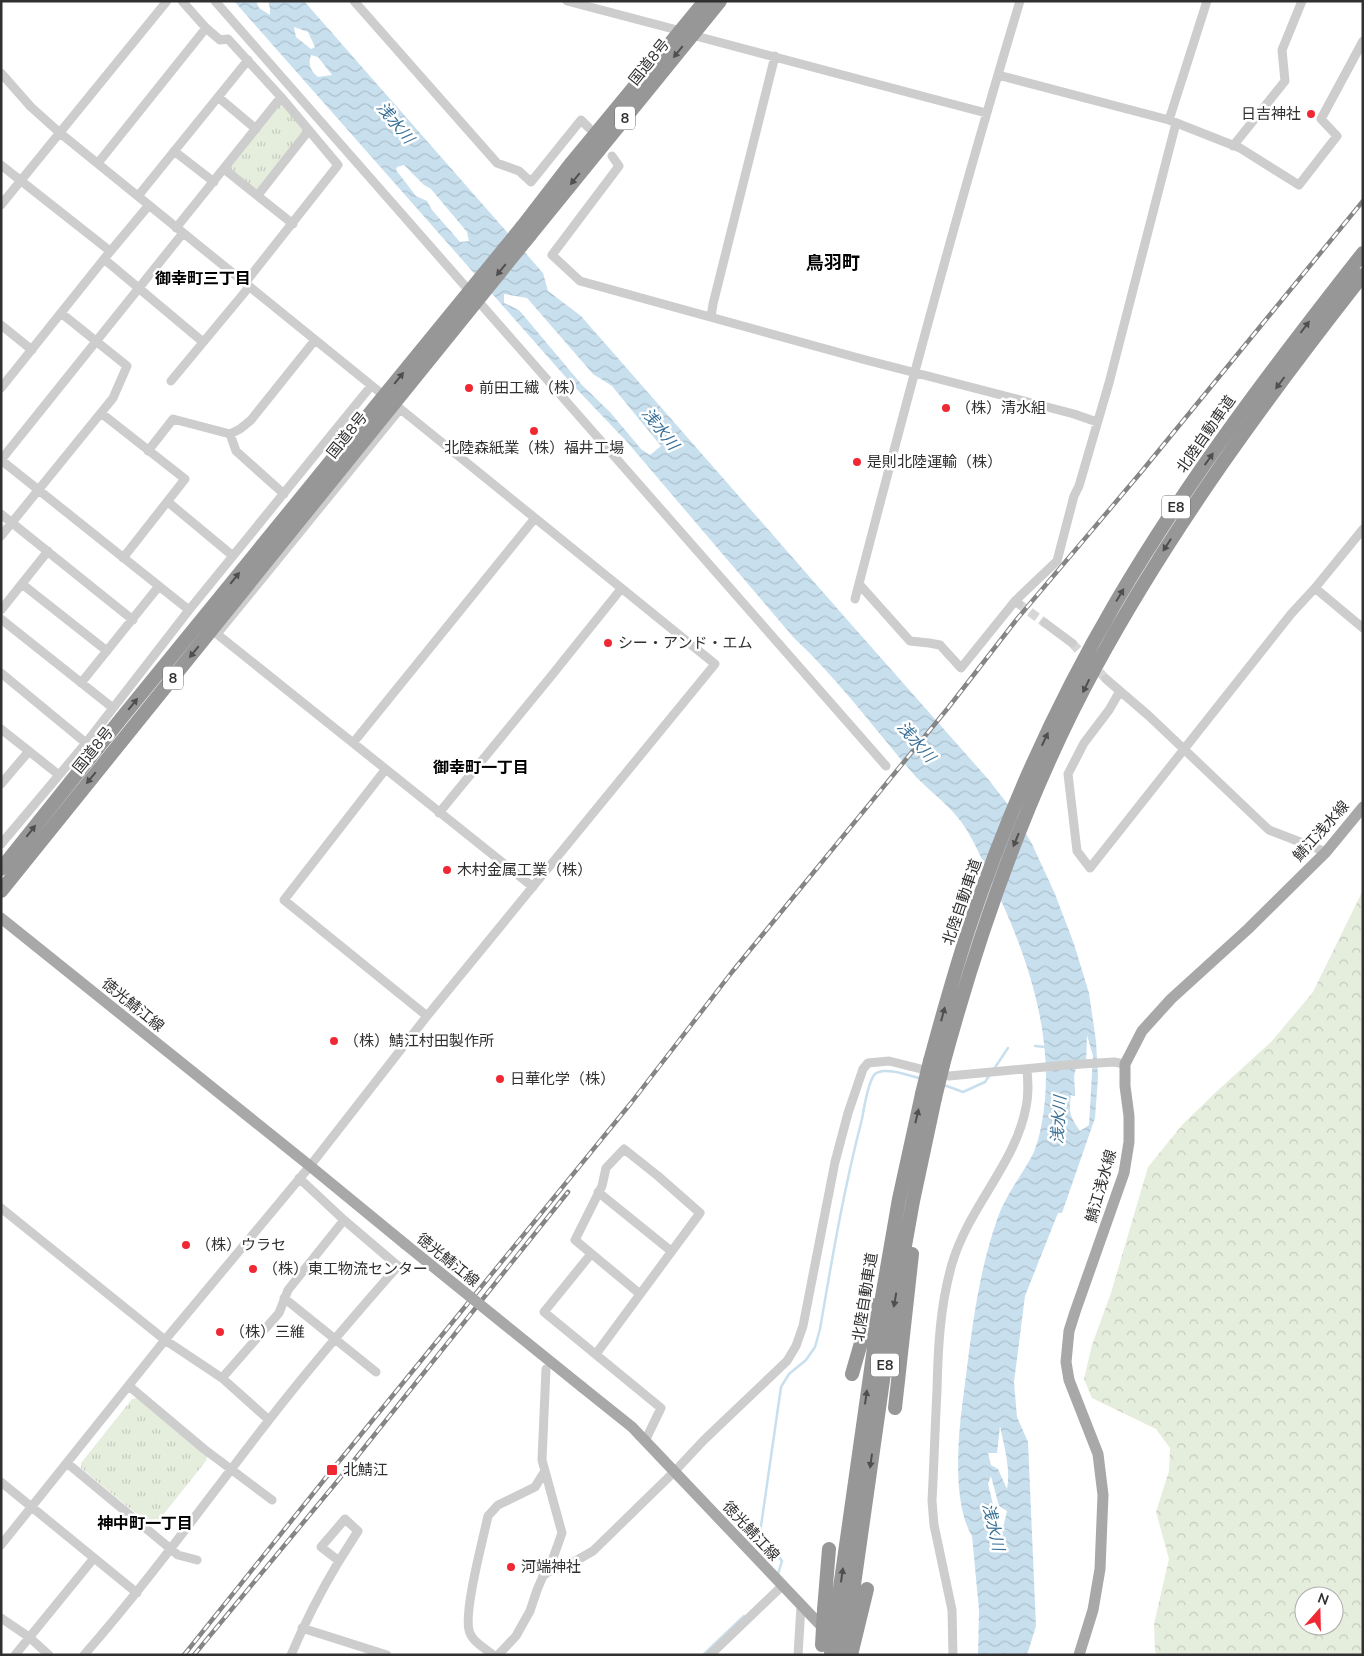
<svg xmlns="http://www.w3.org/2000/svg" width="1364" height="1656" viewBox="0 0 1364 1656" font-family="'Nunito Sans','Noto Sans JP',sans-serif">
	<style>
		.forest { fill: url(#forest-crowns); fill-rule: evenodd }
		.park { fill: url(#park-tufts) }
		.water { fill: url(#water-waves); fill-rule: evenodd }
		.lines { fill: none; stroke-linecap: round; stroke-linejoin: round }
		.stream { stroke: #c8dfee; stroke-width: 2.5 }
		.minor-tunnel { stroke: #d6d6d6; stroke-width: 9; stroke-dasharray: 9 4.5; stroke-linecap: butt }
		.minor { stroke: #cdcdcd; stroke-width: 9 }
		.major { stroke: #a8a8a8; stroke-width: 11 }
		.highway { stroke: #979797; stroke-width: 14 }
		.rail-casing { stroke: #858585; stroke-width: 4.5 }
		.rail { stroke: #fff; stroke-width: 2.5; stroke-dasharray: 8; stroke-linecap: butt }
		.major-bridge { stroke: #a8a8a8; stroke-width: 11 }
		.highway-bridge { stroke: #979797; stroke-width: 14 }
		.oneway { fill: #4f4f4f }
		.poi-dot { fill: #f02833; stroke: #fff; stroke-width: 2 }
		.labels { text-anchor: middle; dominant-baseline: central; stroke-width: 5; stroke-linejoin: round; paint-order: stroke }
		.shield { fill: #fff; stroke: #6e6e6e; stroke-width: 1 }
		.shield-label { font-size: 14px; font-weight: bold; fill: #303030 }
		.street-label { font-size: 15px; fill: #303030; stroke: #fff }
		.poi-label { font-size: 15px; fill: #303030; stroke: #fff; text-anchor: start }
		.water-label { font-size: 16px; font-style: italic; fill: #387097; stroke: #fff }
		.neighbourhood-label { font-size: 16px; font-weight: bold; fill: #000; stroke: #fff }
		.quarter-label { font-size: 18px; font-weight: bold; fill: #000; stroke: #fff }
	</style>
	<defs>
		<pattern id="forest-crowns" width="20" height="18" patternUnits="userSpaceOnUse" patternTransform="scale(1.25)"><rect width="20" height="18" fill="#e5eddd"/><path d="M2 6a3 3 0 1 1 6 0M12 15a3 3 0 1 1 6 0" fill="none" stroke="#c5ccbe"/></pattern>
		<pattern id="park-tufts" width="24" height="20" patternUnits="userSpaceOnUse" patternTransform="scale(1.25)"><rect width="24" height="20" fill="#e5eddd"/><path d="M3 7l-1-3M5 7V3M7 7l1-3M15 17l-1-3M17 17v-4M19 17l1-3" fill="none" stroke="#c5ccbe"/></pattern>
		<pattern id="water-waves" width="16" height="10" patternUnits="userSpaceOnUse" patternTransform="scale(1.25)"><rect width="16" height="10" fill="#c8dfee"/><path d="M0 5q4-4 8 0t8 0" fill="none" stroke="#acc0cc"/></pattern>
	</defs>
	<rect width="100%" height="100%" fill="#fff"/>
	<path class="forest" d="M1363,890V1655H1157L1155,1651L1154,1624L1169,1559L1156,1512L1169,1471L1170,1448L1156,1429L1092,1398L1084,1379L1092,1345L1111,1293L1148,1167L1183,1124L1216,1092L1272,1041L1313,992ZM1304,1596H1334V1626H1304Z"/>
	<path class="park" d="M277,105H282L305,131L257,192L227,169Z
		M138,1398L208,1454L206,1461L155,1525H150L81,1468V1463L132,1399Z"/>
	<path class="water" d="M234,1H256L259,8L270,15V8L268,1H304L543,273L548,291L581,316L850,623L988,779L1013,811L1032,844L1055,894L1074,944L1089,993L1096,1041L1098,1077L1095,1118L1062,1213H1058L1025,1296L1014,1382L1017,1417L1028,1442L1036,1626L1027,1655H978L979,1610L972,1536C952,1503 958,1436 963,1399C971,1338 977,1275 998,1217C1006,1195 1021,1176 1032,1156C1037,1146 1040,1133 1042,1122C1057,1039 1027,954 992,881C983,862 974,840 962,823C950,806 931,792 916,777C876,731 839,680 794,638L628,443L570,382ZM294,27L308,32L315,47L311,49L296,37ZM311,55L318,57L332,75L318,77C310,70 308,65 311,55ZM404,165L424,185L431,189L467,232L469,241L460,242L432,210L427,201L416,196L396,170L397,167ZM504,294L527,298L593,374L612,386L661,446L650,455L641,449L610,412L582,385L519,310L504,303ZM1087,1035L1093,1056L1089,1125L1080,1131C1070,1116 1068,1112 1071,1095L1075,1096C1076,1086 1072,1078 1076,1069L1086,1064ZM1000,1426C1004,1446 1011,1469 1007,1489L998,1469L991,1465L988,1453H997ZM991,1476L999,1506L1007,1511L1002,1532L999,1529L988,1484Z"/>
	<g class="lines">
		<path class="stream" d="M1035,1046L1046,1047
			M994,1069L1008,1048
			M944,1085L963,1092L985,1082L989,1076
			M778,1574L782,1561L764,1537L760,1533L781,1387L789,1374L806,1360L815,1347L820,1329C832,1259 844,1188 862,1119C864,1107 868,1084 874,1075C882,1065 911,1076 922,1079
			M703,1655L744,1616"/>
		<path class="minor-tunnel" d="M1019,604L1045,623
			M1072,643L1106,679"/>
		<path class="minor" d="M182,1L206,28L220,40L228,39L281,97L338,165L245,283
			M215,1L886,766
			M354,1L497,163L519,171L531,182L581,120L589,128
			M567,1L681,31
			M692,35L986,113
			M1,73L31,107L60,133L715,664L427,1016L310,1166L165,1340L1,1545
			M998,75L1169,120L1240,148L1299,185L1337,136L1321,119L1363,41
			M218,97L256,129
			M1169,120L1207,1
			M1233,146L1285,81L1282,50L1302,1
			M174,151L214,182
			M612,156L619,166L552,255L580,281L862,359L1074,414L1097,422
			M98,163L206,28
			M1,165L110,251
			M224,169L293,224
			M258,195L309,130
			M138,196L248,60
			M1,205L167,1
			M176,228L281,97
			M104,259L203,342
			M711,317L713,304L775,56
			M1,325L32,350
			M171,381L249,287
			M1,388L104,259L149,205
			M101,413L185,479L123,558
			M230,434L236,451L284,494
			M148,451L173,419L230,434L240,429L251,420L315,340
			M1,460L183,233
			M1,460L189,610
			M168,502L233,556
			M1,514L133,620
			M1,536L113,398L127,366L61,313
			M22,584L107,651
			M859,584L910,641L929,643L940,645L961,668L1015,601
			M1315,588L1363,628
			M855,599C907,399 960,199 1020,1
			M1019,604L1015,601L1057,561L1074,496L1079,486L1109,383L1176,123
			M1,610L48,551
			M1,619L113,708
			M1045,623L1072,643
			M212,630L533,887
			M217,634L400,409
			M1,673L86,743
			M1106,679L1149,716L1269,830L1326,852
			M81,683L159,586
			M1120,691L1109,710L1084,743L1068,774L1077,851L1090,868L1291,614L1315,588L1363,529
			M1,729L59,775
			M353,743L535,518
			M385,770L284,900L427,1016
			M1,784L29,751
			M439,813L552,675L621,589
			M1,844L86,743L189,610L371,386
			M598,1192L671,1251
			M1,1208L165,1340L222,1378L269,1420
			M591,1254L544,1312L661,1408L645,1441
			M284,1298L376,1372
			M596,1354L700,1213L658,1176L624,1149L606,1168L602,1186L575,1240L640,1294
			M546,1369L542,1460L562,1533L548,1572
			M222,1378L279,1313L288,1290L344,1220
			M129,1386L204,1449L272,1500
			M67,1463L178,1555L197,1560
			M1,1482L137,1593
			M1,1618L29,1637L49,1655
			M302,1628L387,1655
			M15,1655L94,1558
			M84,1655C150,1580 208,1498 269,1420C310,1367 354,1316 398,1266L344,1220L299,1178
			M291,1655C305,1622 321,1591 339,1561L321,1547L345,1519L358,1531L339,1561
			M493,1655C485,1648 471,1641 469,1630C464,1610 483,1539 488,1516L498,1505L535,1487L545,1471
			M498,1655L516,1636L530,1611L537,1590L543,1576L548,1572L572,1563L593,1551L675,1471L704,1440L787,1361L796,1346L803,1326L835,1162L848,1113L863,1069L868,1063L889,1061L949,1076L1066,1065L1114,1062L1125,1064
			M710,1655L782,1586
			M798,1655L801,1606
			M953,1655L952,1610L934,1525L932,1501C934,1464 935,1427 937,1391C938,1348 940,1305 952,1264C968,1208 1016,1163 1026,1107C1029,1094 1028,1082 1027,1069"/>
		<path class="major" d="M1,918L310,1166L405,1244
			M582,1387L632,1427L827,1632
			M1079,1655L1093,1610L1100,1569L1103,1495L1098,1454L1069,1380L1066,1362L1069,1331L1075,1312L1124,1173L1129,1142V1116L1125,1086V1064L1142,1031L1171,999L1248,929L1326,852L1363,807"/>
		<path class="highway" d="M522,227L569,166L705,1
			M530,235L720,1
			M1,869L124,715L335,456
			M1,891L345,464
			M930,1061C943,1013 956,966 972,919C1009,809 1058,701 1116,602C1188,479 1275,365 1363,253
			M943,1065C980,928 1027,793 1095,668C1171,528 1265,400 1363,275
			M852,1374L872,1305
			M895,1408L912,1254
			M824,1610L829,1549
			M835,1623L878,1320L899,1199L922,1094
			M847,1634L891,1324L913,1201L935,1098
			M851,1655L867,1589"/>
		<defs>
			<path id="rail" d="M184,1655L332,1470L631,1103L732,972L948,708L1017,619L1142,471L1363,201
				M194,1655L340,1478L568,1192"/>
		</defs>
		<use href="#rail" class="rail-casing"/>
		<use href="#rail" class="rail"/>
		<path class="major-bridge" d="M405,1244L582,1387"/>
		<path class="highway-bridge" d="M335,456L522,227
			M345,464L530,235
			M922,1094L930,1061
			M935,1098L943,1065
			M822,1645L824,1610
			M831,1654L835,1623
			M844,1655L847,1634"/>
	</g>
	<defs><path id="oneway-solid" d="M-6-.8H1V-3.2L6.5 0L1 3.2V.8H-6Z" transform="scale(1.25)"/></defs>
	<g class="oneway">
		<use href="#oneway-solid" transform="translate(678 52) rotate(129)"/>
		<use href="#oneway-solid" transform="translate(575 179) rotate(129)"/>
		<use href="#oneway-solid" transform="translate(501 270) rotate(129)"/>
		<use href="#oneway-solid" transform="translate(1305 327) rotate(-53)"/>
		<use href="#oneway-solid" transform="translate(399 378) rotate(-51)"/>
		<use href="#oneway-solid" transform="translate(1280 383) rotate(127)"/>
		<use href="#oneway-solid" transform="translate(1209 459) rotate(-55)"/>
		<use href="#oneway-solid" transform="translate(1167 545) rotate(123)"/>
		<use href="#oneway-solid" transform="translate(235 578) rotate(-51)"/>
		<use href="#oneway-solid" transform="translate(1120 595) rotate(-59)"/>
		<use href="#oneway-solid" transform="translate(194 652) rotate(129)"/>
		<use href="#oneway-solid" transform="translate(1086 686) rotate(116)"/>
		<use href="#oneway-solid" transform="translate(133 704) rotate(-51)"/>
		<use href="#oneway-solid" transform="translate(1045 739) rotate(-65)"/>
		<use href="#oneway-solid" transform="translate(91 778) rotate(129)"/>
		<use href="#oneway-solid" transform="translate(31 831) rotate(-52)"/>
		<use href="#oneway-solid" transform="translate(1016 840) rotate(112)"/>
		<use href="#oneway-solid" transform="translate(943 1014) rotate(-75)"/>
		<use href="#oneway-solid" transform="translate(917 1116) rotate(-77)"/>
		<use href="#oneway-solid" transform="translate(895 1300) rotate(100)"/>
		<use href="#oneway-solid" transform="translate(866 1397) rotate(-82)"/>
		<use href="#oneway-solid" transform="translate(871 1461) rotate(98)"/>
		<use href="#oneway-solid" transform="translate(842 1575) rotate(-82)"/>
	</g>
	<g class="poi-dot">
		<circle cx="1311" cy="114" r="5"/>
		<circle cx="469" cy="388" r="5"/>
		<circle cx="946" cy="408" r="5"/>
		<circle cx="534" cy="431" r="5"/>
		<circle cx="857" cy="462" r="5"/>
		<circle cx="608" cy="643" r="5"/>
		<circle cx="447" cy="870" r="5"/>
		<circle cx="334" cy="1041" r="5"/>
		<circle cx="500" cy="1079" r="5"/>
		<circle cx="186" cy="1245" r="5"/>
		<circle cx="253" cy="1269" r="5"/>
		<circle cx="220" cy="1332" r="5"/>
		<rect x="326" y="1464" width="12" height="12" rx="2.5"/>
		<circle cx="511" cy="1567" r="5"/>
	</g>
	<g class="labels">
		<g class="shield">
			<rect x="615" y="106.5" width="20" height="23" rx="4"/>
			<rect x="1162" y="495.5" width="28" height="23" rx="4"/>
			<rect x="163" y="666.5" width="20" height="23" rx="4"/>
			<rect x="871" y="1353.5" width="28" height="23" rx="4"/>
		</g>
		<g class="shield-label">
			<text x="625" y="118">8</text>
			<text x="1176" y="507">E8</text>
			<text x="173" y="678">8</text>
			<text x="885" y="1365">E8</text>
		</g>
		<g class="street-label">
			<text transform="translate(649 62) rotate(-51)">国道8号</text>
			<text transform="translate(1206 434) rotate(-55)">北陸自動車道</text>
			<text transform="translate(347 435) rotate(-51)">国道8号</text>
			<text transform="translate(93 750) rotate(-51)">国道8号</text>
			<text transform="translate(1321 831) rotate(-48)">鯖江浅水線</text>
			<text transform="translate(962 902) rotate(-71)">北陸自動車道</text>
			<text transform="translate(133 1005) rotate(39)">徳光鯖江線</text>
			<text transform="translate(1101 1186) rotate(-74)">鯖江浅水線</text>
			<text transform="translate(448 1260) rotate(39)">徳光鯖江線</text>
			<text transform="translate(865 1297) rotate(-81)">北陸自動車道</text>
			<text transform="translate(751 1531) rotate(47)">徳光鯖江線</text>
		</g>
		<g class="poi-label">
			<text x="1301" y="114" text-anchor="end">日吉神社</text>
			<text x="479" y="388">前田工繊（株）</text>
			<text x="956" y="408">（株）清水組</text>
			<text x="534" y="448" text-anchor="middle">北陸森紙業（株）福井工場</text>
			<text x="867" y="462">是則北陸運輸（株）</text>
			<text x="618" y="643">シー・アンド・エム</text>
			<text x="457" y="870">木村金属工業（株）</text>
			<text x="344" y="1041">（株）鯖江村田製作所</text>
			<text x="510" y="1079">日華化学（株）</text>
			<text x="196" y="1245">（株）ウラセ</text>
			<text x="263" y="1269">（株）東工物流センター</text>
			<text x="230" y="1332">（株）三維</text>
			<text x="343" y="1470">北鯖江</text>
			<text x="521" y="1567">河端神社</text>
		</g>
		<g class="water-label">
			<text transform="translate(395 123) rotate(51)">浅水川</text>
			<text transform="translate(660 429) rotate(52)">浅水川</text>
			<text transform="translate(916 742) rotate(49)">浅水川</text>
			<text transform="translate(1059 1120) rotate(-86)">浅水川</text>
			<text transform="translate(993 1527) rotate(77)">浅水川</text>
		</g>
		<g class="neighbourhood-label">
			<text x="203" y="279">御幸町三丁目</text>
			<text x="481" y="768">御幸町一丁目</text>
			<text x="145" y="1524">神中町一丁目</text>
		</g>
		<g class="quarter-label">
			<text x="833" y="263">鳥羽町</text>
		</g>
	</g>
	<rect width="1364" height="1656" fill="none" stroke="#303030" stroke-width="5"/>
	<g transform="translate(1319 1611) rotate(20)"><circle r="24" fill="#ffffff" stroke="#acacac"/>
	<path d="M0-4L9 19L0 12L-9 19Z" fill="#f02833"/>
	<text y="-8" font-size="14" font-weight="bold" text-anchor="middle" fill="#303030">N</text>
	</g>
</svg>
